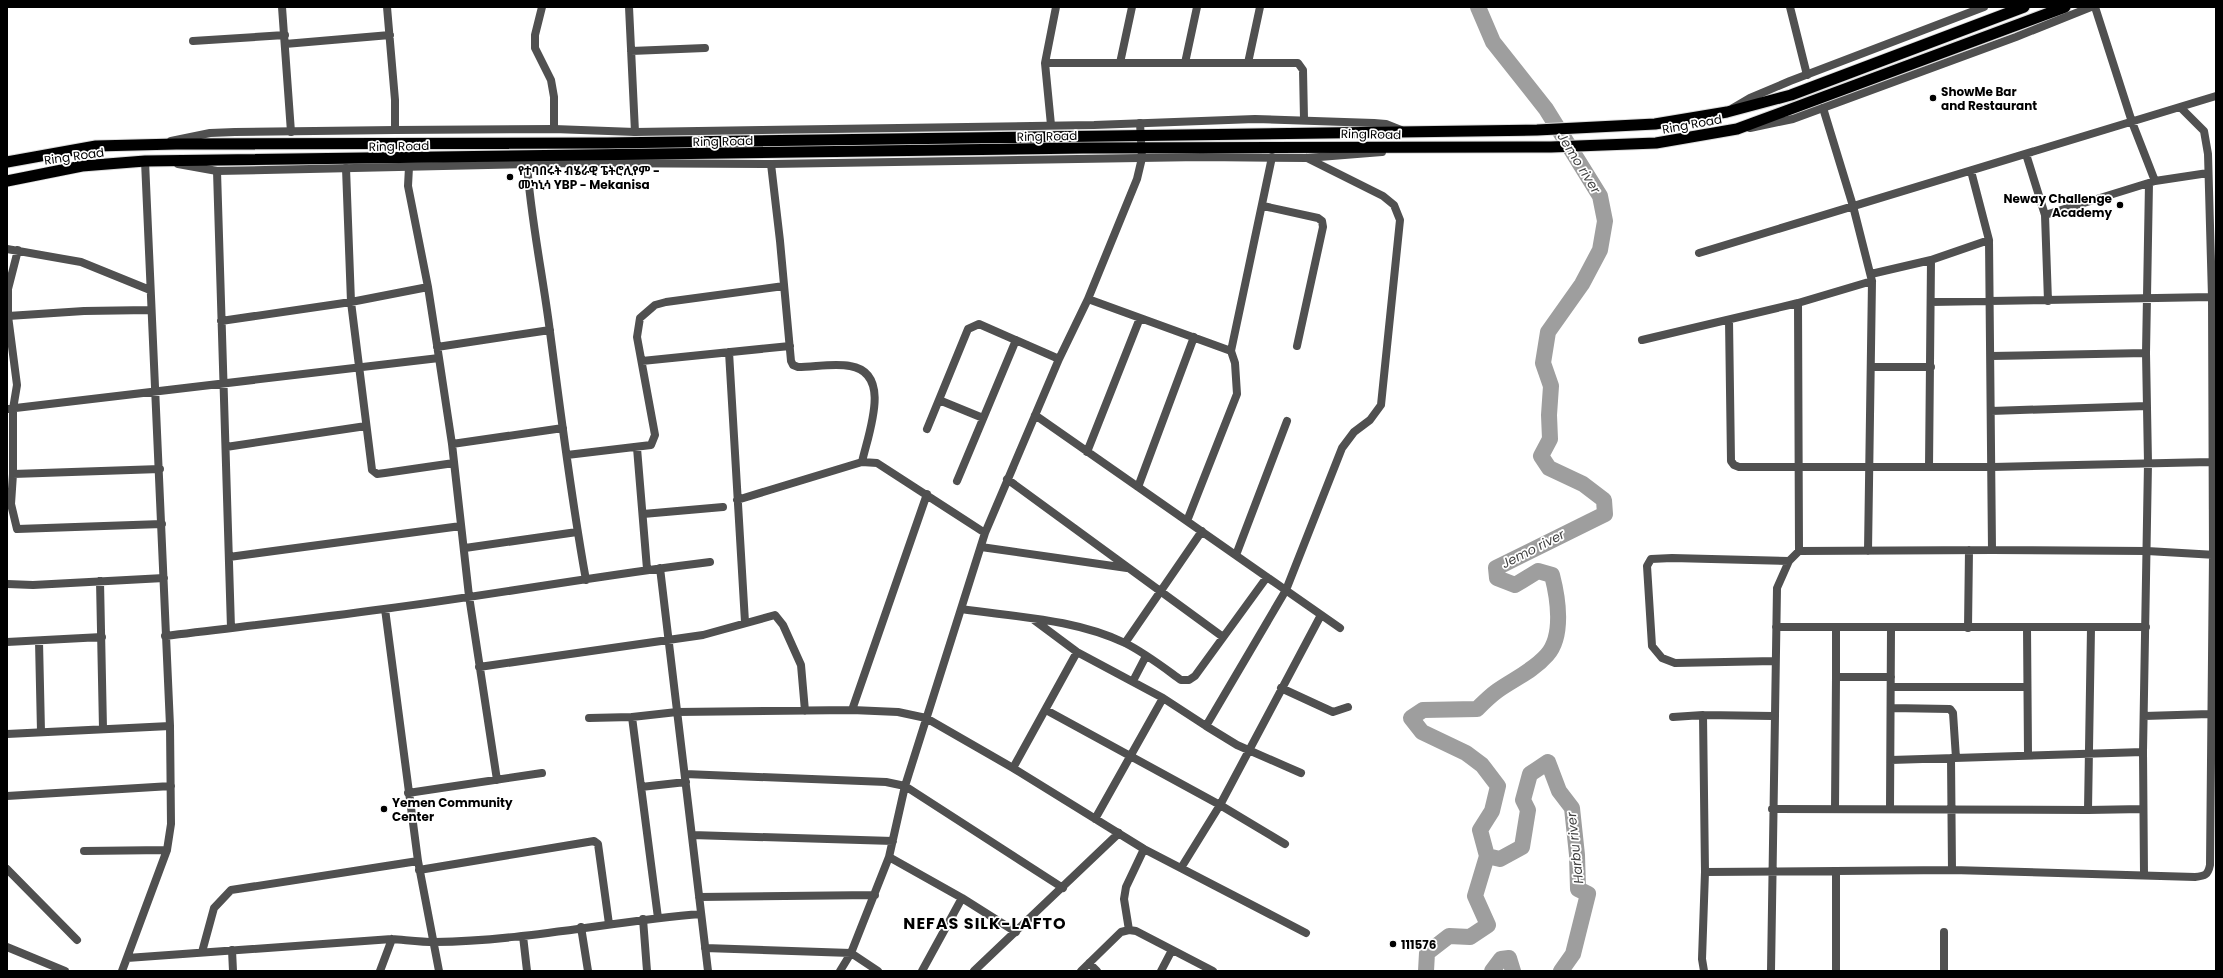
<svg xmlns="http://www.w3.org/2000/svg" width="2223" height="978" viewBox="0 0 2223 978" font-family="Poppins,'Noto Sans Ethiopic',sans-serif">
	<style>
		.lines { fill: none; stroke-linecap: round; stroke-linejoin: round }
		.river { stroke: #9e9e9e; stroke-width: 16 }
		.trunk-casing { stroke: #dbdbdb; stroke-width: 13 }
		.minor { stroke: #505050; stroke-width: 8 }
		.tertiary { stroke: #505050; stroke-width: 8 }
		.trunk { stroke: #000; stroke-width: 11 }
		.poi-dot { fill: #000; stroke: #fff; stroke-width: 1.5 }
		.labels { text-anchor: middle; dominant-baseline: central; stroke-width: 3.5; stroke-linejoin: round; paint-order: stroke }
		.poi-label { font-size: 12px; font-weight: bold; fill: #000; stroke: #fff; text-anchor: start }
		.street-label { font-size: 12px; fill: #000; stroke: #fff }
		.water-label { font-size: 13px; font-style: italic; fill: #3f3f3f; stroke: #fff }
		.district-label { font-size: 16px; font-weight: bold; letter-spacing: 1px; fill: #000; stroke: #fff }
	</style>
	<rect width="100%" height="100%" fill="#fff"/>
	<g class="lines">
		<path class="river" d="M1487,856L1500,859L1522,847L1528,810L1523,800L1530,774L1548,762L1559,791L1572,808L1577,855L1578,889L1588,894L1573,954L1561,971
			M1426,971L1427,953L1449,936L1470,937L1488,925L1475,896L1487,856L1480,830L1492,811L1498,786L1482,765L1466,753L1422,732L1411,718L1423,710L1477,709C1483,703 1490,696 1497,691C1514,679 1533,671 1547,655C1564,636 1558,598 1552,575L1538,571L1515,585L1497,578L1496,568L1605,514L1604,500L1583,484L1549,468L1541,456L1550,439L1549,415L1551,386L1543,363L1548,332L1582,284L1600,250L1605,221L1600,196L1546,109L1493,42L1478,7
			M1492,971L1501,959L1509,958L1513,971"/>
		<defs>
			<path id="trunk" d="M7,162L96,146L176,144L607,143L1537,130L1655,124L1727,112L1791,95L2024,7
				M7,181L82,166L145,161L1083,148L1551,147L1656,143L1737,129L2065,7"/>
		</defs>
		<use href="#trunk" class="trunk-casing"/>
		<path class="minor" d="M282,7L291,132
			M387,7L395,100V130
			M542,7L535,35V48L551,80L554,97V129
			M629,7L635,132
			M1790,7L1807,75
			M2095,7L2132,122L2155,181
			M193,41L285,35
			M285,44L390,35
			M631,51L705,48
			M1045,63H1298L1303,70L1304,119
			M1120,63L1132,7
			M1185,63L1197,7
			M1248,63L1260,7
			M1823,108L1853,206L1872,281L1868,551
			M1051,125L1045,63L1056,7
			M2026,154L2045,215L2048,301
			M527,164C531,221 543,276 550,332C561,415 571,498 586,580
			M771,164L780,241L791,361L793,365L798,367C814,367 834,363 850,366C893,373 868,434 862,462
			M409,167L408,186L428,287L439,358L452,444L469,596L497,780
			M346,168L351,302L372,470L377,474L385,473L454,463
			M217,171L231,628
			M1971,171L1989,240L1992,550
			M1263,206L1318,218L1322,221L1323,227L1297,346
			M2045,215L2155,181L2208,173
			M7,249L81,262L150,290
			M18,250L8,289V316L17,385L13,409V474L11,504L17,529L162,524
			M1699,253L2216,96
			M1871,274L1931,260L1989,240
			M1088,299L1231,351
			M1931,302L2212,297
			M1798,303L1799,551
			M8,316L84,311L150,310
			M1729,320L1731,461L1734,465L1739,467H1993L2211,462
			M221,321L351,302L428,287
			M1642,340L1798,303L1872,281
			M437,347L550,330
			M729,352L745,622
			M1991,356L2146,353
			M642,361L790,346
			M1871,367H1931
			M939,400L983,418
			M7,409L439,358
			M1991,411L2147,406
			M1035,415L1340,628
			M927,429L968,329L979,324L1059,359
			M452,444L563,428
			M226,447L366,426
			M637,448L647,569
			M1087,452L1140,318
			M567,455L651,445L655,435L637,337L640,318L655,305L666,302L784,286
			M1929,467L1931,260
			M13,474L160,469
			M1007,479L1223,637
			M957,481L1016,340
			M1138,487L1194,337
			M737,500L862,462L877,463L985,533
			M643,514L723,507
			M1187,521L1237,394L1235,363L1231,351L1272,157
			M981,547L1127,568
			M465,548L577,532
			M1236,555L1287,421
			M229,557L461,526
			M660,568L708,971
			M100,581L103,729
			M7,584L33,585L164,578
			M385,609L418,861L439,971
			M961,609C1016,617 1075,619 1125,643C1145,653 1163,667 1181,680H1189L1195,676L1267,577
			M1034,620L1077,652L1163,698L1206,726L1286,590L1342,448L1354,432L1370,420L1381,405L1400,220L1394,205L1383,196L1307,158
			M1776,627H2146
			M2027,627L2028,755
			M1968,628L1969,550
			M165,636C238,627 311,619 384,609C493,595 601,575 710,562
			M39,641L41,732
			M7,642L102,637
			M1125,643L1202,531
			M1775,661L1675,663L1662,658L1652,646L1647,566L1651,559L1672,558L1789,561
			M479,667L703,635L775,615L783,625L801,665L805,711
			M1836,677V627
			M1133,681L1146,656
			M1891,687H2027
			M1281,688L1333,712L1348,707
			M1891,708L1950,709L1953,713L1956,758
			M852,710L927,494
			M1046,710L1220,805L1285,844
			M2144,716L2210,714
			M632,717L658,918
			M1673,717L1703,715
			M589,718L632,717L677,712L852,710L898,712L926,718L1013,768L1144,849L1306,933
			M1206,726L1237,745L1301,773
			M7,734L170,726
			M1951,758L1952,870
			M1891,760L2143,752
			M1013,768L1077,652
			M685,774L886,782L905,786L1063,888
			M641,787L686,782
			M408,793L542,773
			M7,796L171,786
			M1772,809L2088,810L2143,809
			M1835,809L1836,677H1891
			M1890,809L1891,628
			M2088,810L2091,628
			M1095,819L1163,698
			M692,835L893,841
			M84,851L167,850
			M889,857L962,898L1016,932
			M1181,868L1220,805L1321,615
			M7,869L77,940
			M419,870L594,841L598,844L609,924
			M1705,872L1952,870L2195,877C2205,876 2208,875 2210,865L2213,555L2212,297L2208,154L2204,131L2181,108
			M2144,874L2143,752L2148,463L2146,353L2149,183
			M699,897L875,895
			M643,919L647,971
			M581,927L588,971
			M1129,930L1124,899L1126,887L1144,849
			M1944,932V971
			M523,936L527,971
			M7,947L65,971
			M705,948L851,953L878,971
			M232,950L233,971
			M202,952L214,908L231,890L418,861
			M127,958L392,939C406,940 421,942 435,942C524,941 613,921 701,914
			M1089,963L1097,971
			M122,971L167,850L171,824L170,726L145,161
			M380,971L392,939
			M840,971L851,953L889,857L905,786L985,533L1059,359L1088,299L1137,179L1142,158L1140,123
			M922,971L962,898
			M974,971L1119,833
			M1081,971L1121,932L1129,930L1136,931L1213,971
			M1161,971L1172,950
			M1704,971L1702,959L1705,872L1703,715L1773,716
			M1771,971L1777,588L1789,561L1799,551L1992,550L2147,551L2216,555
			M1836,971V871"/>
		<path class="tertiary" d="M1733,108L1750,98L1790,81L1984,7
			M1750,128L1793,119L2016,37L2091,7
			M171,141L210,133L235,132L395,130L554,129L635,132L762,130L1094,125L1255,119L1374,123L1386,124L1401,130
			M178,164L217,171L575,163L771,164L1201,157L1307,158L1382,152"/>
		<use href="#trunk" class="trunk"/>
	</g>
	<g class="poi-dot">
		<circle cx="1933" cy="98" r="4"/>
		<circle cx="510" cy="177" r="4"/>
		<circle cx="2120" cy="205" r="4"/>
		<circle cx="384" cy="809" r="4"/>
		<circle cx="1393" cy="944" r="4"/>
	</g>
	<g class="labels">
		<g class="poi-label">
			<text x="1941" y="91">ShowMe Bar<tspan x="1941" dy="14">and Restaurant</tspan></text>
			<text x="518" y="170">የተባበሩት ብሄራዊ ፔትሮሊየም -<tspan x="518" dy="14">መካኒሳ YBP - Mekanisa</tspan></text>
			<text x="2112" y="198" text-anchor="end">Neway Challenge<tspan x="2112" dy="14">Academy</tspan></text>
			<text x="392" y="802">Yemen Community<tspan x="392" dy="14">Center</tspan></text>
			<text x="1401" y="944">111576</text>
		</g>
		<g class="street-label">
			<text transform="translate(1692 124) rotate(-10)">Ring Road</text>
			<text transform="translate(1371 134) rotate(1)">Ring Road</text>
			<text transform="translate(1047 136) rotate(-1)">Ring Road</text>
			<text transform="translate(723 141) rotate(-1)">Ring Road</text>
			<text transform="translate(399 146) rotate(-1)">Ring Road</text>
			<text transform="translate(74 156) rotate(-8)">Ring Road</text>
		</g>
		<g class="water-label">
			<text transform="translate(1579 163) rotate(58)">Jemo river</text>
			<text transform="translate(1533 549) rotate(-27)">Jemo river</text>
			<text transform="translate(1575 848) rotate(-96)">Harbu river</text>
		</g>
		<g class="district-label">
			<text x="985" y="923">NEFAS SILK-LAFTO</text>
		</g>
	</g>
	<rect width="2223" height="978" fill="none" stroke="#000000" stroke-width="16"/>
</svg>
